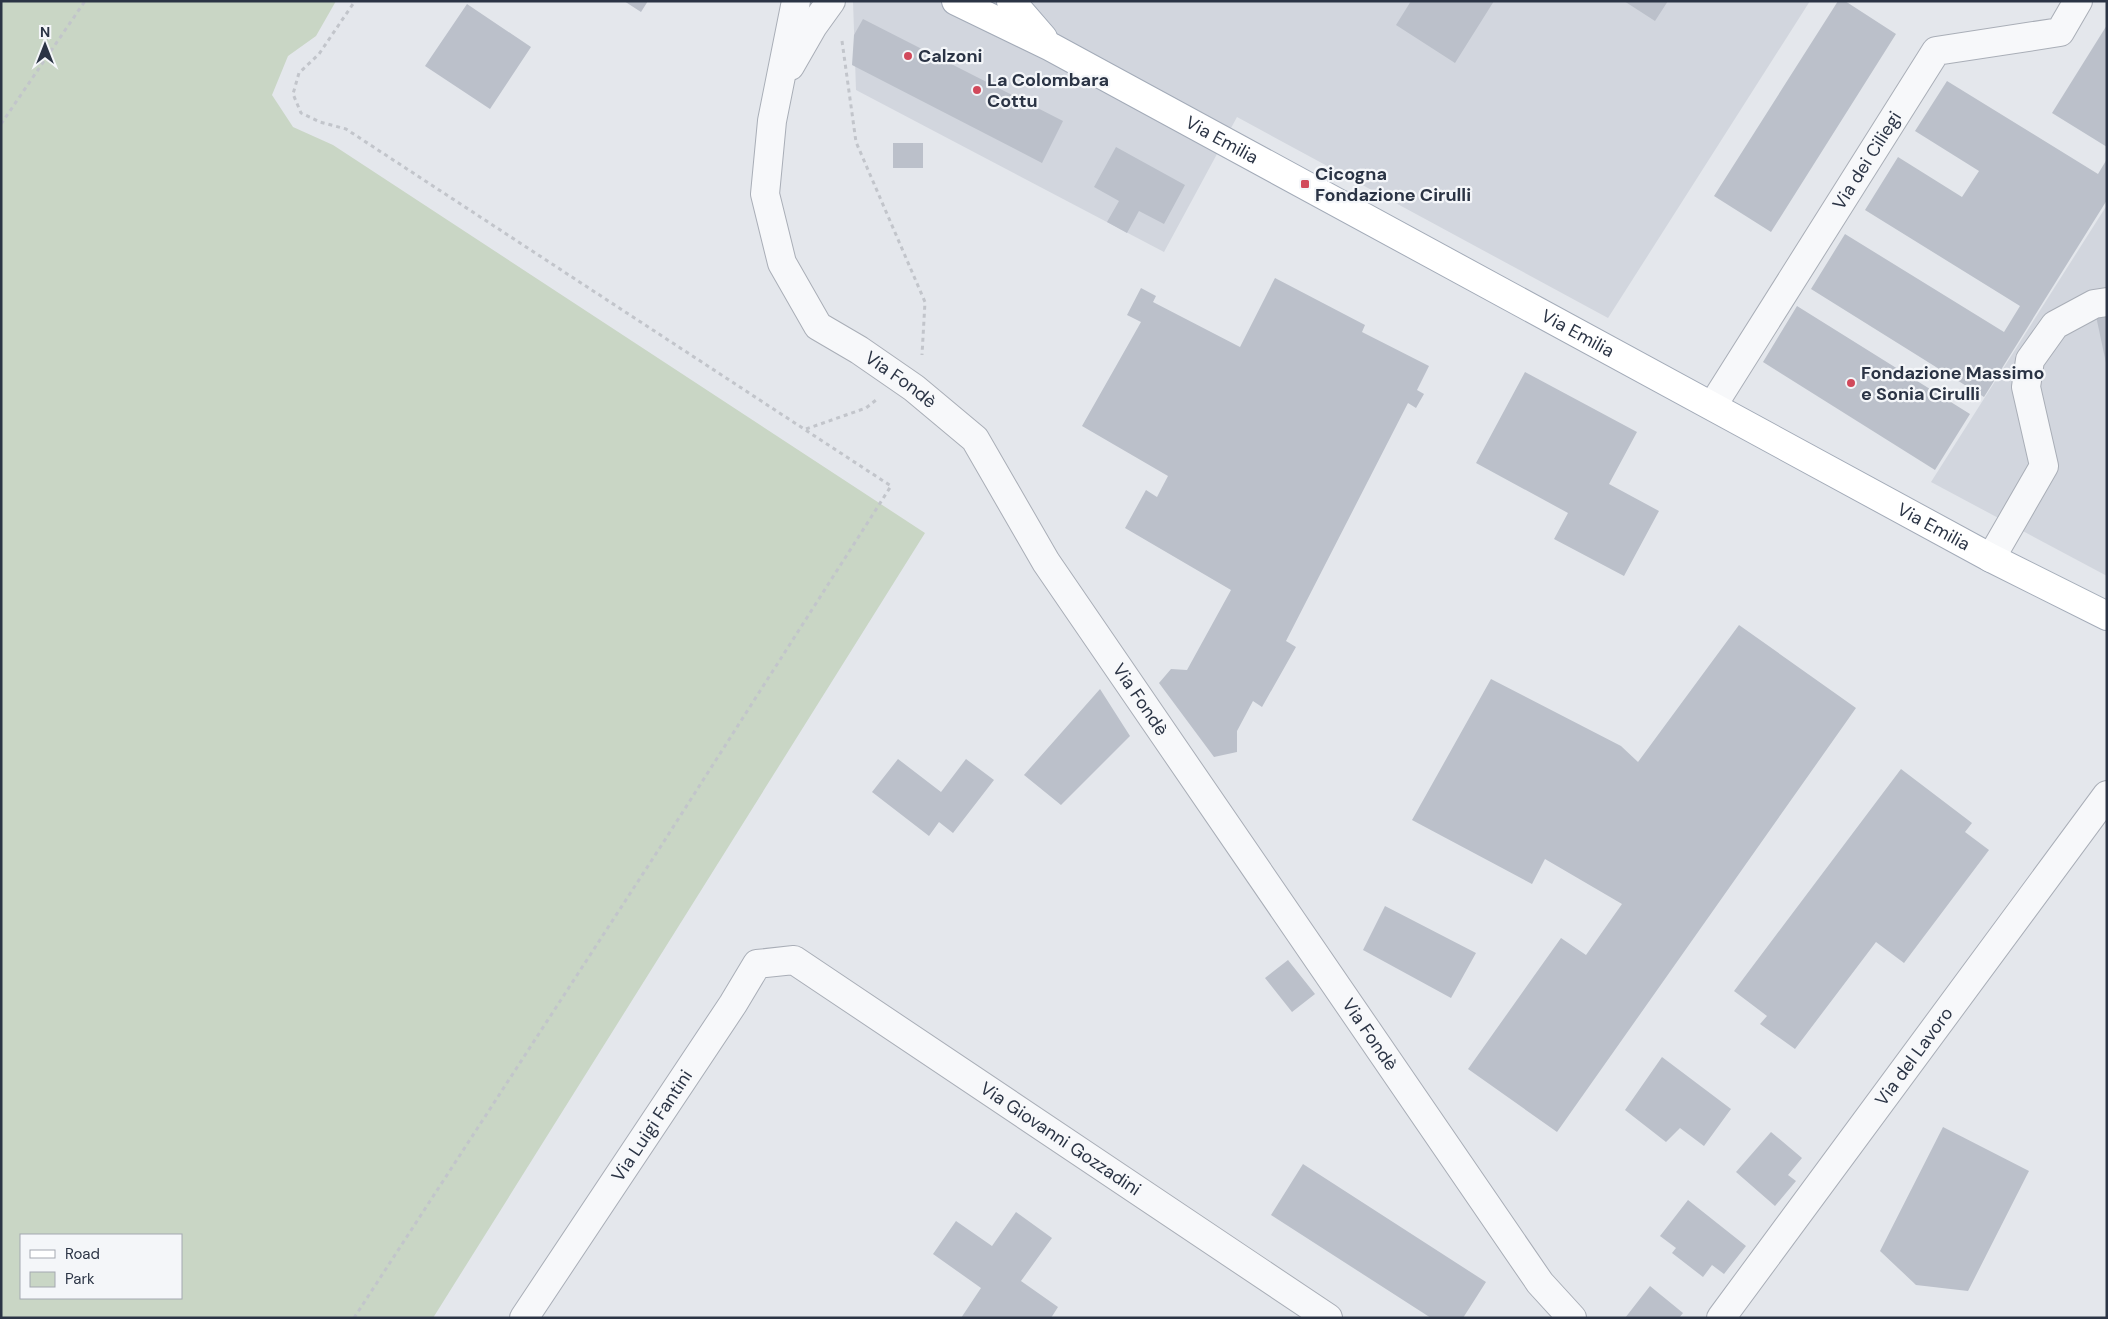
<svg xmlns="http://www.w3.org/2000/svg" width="2108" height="1319" viewBox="0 0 2108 1319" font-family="'DM Sans',sans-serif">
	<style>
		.built { fill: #d2d6de }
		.green { fill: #c9d6c5; fill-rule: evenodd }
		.building { fill: #bbc0ca }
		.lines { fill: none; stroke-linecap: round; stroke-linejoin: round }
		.minor-casing { stroke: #a9aeb7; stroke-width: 30 }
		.major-casing { stroke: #a3abb8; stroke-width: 30 }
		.path { stroke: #c2c5cb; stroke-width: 3; stroke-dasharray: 4 4; stroke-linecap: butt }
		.minor { stroke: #f7f8fa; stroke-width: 28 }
		.major { stroke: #fff; stroke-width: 28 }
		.poi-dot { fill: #d1495b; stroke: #f4f6f9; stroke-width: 2 }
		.labels { text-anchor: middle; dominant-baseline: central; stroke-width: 4.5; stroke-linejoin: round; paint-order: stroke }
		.poi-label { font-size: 18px; font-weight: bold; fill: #2b3445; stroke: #f4f6f9; text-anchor: start }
		.street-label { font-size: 18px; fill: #2b3445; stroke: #f4f6f9 }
	</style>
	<rect width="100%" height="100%" fill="#e4e7ec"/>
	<path class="built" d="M853,1H1810L1608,318L1237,117L1164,252L856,90Z
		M2107,205V576L1931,482Z"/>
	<path class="green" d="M1,1H336L316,36L288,56L272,95L293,127L333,145L925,533L433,1318H1ZM21,1235H181V1298H21Z"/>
	<path class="building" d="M624,1H648L641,12Z
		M1411,1H1494L1455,63L1396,25Z
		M1624,1H1668L1655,21Z
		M1838,1H1845L1896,34L1771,232L1714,196Z
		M467,4L531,47L490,109L425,66Z
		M863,19L1063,121L1042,163L852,65L854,35Z
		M2107,25V147L2052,113Z
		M1947,81L2098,174L2107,159V200L1984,397L1811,289L1845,234L2004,332L2020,306L1865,210L1898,157L1962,197L1979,171L1915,131Z
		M893,143H923V168H893Z
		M1116,147L1185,185L1164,224L1139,211L1127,233L1107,222L1119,201L1094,187Z
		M1275,278L1365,325L1362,332L1429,366L1417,390L1424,394L1416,408L1408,403L1286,641L1296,647L1262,707L1253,701L1237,731V752L1214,757L1159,683L1171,669L1187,670L1231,590L1125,528L1146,490L1157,497L1168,476L1082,426L1141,322L1127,315L1141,288L1156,296L1153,302L1240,347Z
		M1797,306L1970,414L1935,470L1763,362Z
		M2107,314V363H2106L2096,316Z
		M1525,372L1637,432L1609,484L1659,511L1624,576L1554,539L1568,513L1476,463Z
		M1739,625L1856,708L1557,1132L1468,1069L1561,938L1586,955L1622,904L1545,859L1532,884L1412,820L1491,679L1621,746L1638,762Z
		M1100,689L1130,736L1061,805L1024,775Z
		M898,759L941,792L966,759L994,780L953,833L939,822L929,836L872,792Z
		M1901,769L1972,823L1965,832L1989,850L1904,963L1876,942L1795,1049L1760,1024L1767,1016L1734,991Z
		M1385,906L1476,953L1451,998L1363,950Z
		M1288,960L1315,994L1292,1012L1265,978Z
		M1662,1057L1731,1109L1704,1146L1680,1128L1666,1142L1625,1110Z
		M1943,1127L2029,1171L1968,1291L1916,1285L1880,1251Z
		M1771,1132L1802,1158L1788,1175L1796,1181L1775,1206L1736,1172Z
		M1303,1164L1486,1282L1463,1318H1431L1271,1215Z
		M1688,1200L1746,1246L1724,1274L1712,1265L1703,1277L1672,1253L1676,1248L1660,1236Z
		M1016,1212L1052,1238L1021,1281L1058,1307L1051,1318H961L981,1288L933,1254L956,1221L992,1246Z
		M1650,1286L1683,1313L1679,1318H1625Z"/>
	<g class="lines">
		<defs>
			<g id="minor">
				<path id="s1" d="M796,1L772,121L765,194L782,263L818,326L859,350L914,388L975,439L1046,562L1540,1283L1572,1318"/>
				<path d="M790,66L813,26L831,1"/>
				<path id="s2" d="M1713,405L1936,51L2060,32L2078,1"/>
				<path d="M1991,558L2044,466L2026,387L2030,360L2055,325L2094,304L2107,302"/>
				<path id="s3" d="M524,1318L733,1004L757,964L794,960L1328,1318"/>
				<path id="s4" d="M1721,1318L2107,795"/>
			</g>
			<g id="major">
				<path id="s5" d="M956,1L1051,47L1991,558L2107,616"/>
				<path d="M1011,1L1043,38"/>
			</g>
		</defs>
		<use href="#minor" class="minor-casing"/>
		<use href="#major" class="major-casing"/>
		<path class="path" d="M842,41L856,142L925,302L922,355
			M1,124L85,1
			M806,429L866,408L876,400
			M354,1318L661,846L891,486L346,129L320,122L301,113L293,94L299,73L319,54L355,1"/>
		<use href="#minor" class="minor"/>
		<use href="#major" class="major"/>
	</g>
	<g class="poi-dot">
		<circle cx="908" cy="56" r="5"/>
		<circle cx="977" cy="90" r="5"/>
		<rect x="1300" y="179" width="10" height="10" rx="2.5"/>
		<circle cx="1851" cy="383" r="5"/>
	</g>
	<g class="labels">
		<g class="poi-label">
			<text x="918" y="56">Calzoni</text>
			<text x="987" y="80">La Colombara<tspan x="987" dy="21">Cottu</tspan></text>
			<text x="1315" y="174">Cicogna<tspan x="1315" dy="21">Fondazione Cirulli</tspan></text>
			<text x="1861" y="373">Fondazione Massimo<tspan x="1861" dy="21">e Sonia Cirulli</tspan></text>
		</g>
		<g class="street-label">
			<text stroke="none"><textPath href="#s5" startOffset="300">Via Emilia</textPath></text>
			<text stroke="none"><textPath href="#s2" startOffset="289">Via dei Ciliegi</textPath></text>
			<text stroke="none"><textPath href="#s5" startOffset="705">Via Emilia</textPath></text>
			<text stroke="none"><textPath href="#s1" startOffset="438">Via Fondè</textPath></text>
			<text stroke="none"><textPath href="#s5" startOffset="1110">Via Emilia</textPath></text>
			<text stroke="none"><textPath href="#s1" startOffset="842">Via Fondè</textPath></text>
			<text stroke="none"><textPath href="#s1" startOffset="1248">Via Fondè</textPath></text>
			<text stroke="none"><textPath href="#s4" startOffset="325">Via del Lavoro</textPath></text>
			<text stroke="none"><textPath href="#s3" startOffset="231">Via Luigi Fantini</textPath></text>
			<text stroke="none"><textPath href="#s3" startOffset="782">Via Giovanni Gozzadini</textPath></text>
		</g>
	</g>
	<rect width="2108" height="1319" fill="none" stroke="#2b3445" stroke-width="5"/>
	<rect x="20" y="1234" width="162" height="65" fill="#f4f6f9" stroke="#a4a8b1"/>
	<rect x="30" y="1250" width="25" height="8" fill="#ffffff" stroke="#a4a8b1"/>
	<text x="65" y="1259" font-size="15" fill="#2b3445">Road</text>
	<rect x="30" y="1272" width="25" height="15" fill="#c9d6c5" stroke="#a4a8b1"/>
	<text x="65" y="1284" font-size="15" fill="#2b3445">Park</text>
	<g transform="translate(45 45)" stroke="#f4f6f9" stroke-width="4" paint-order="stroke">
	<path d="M0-4L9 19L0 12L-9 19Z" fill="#2b3445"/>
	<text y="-8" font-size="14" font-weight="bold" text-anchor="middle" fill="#2b3445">N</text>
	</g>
</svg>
